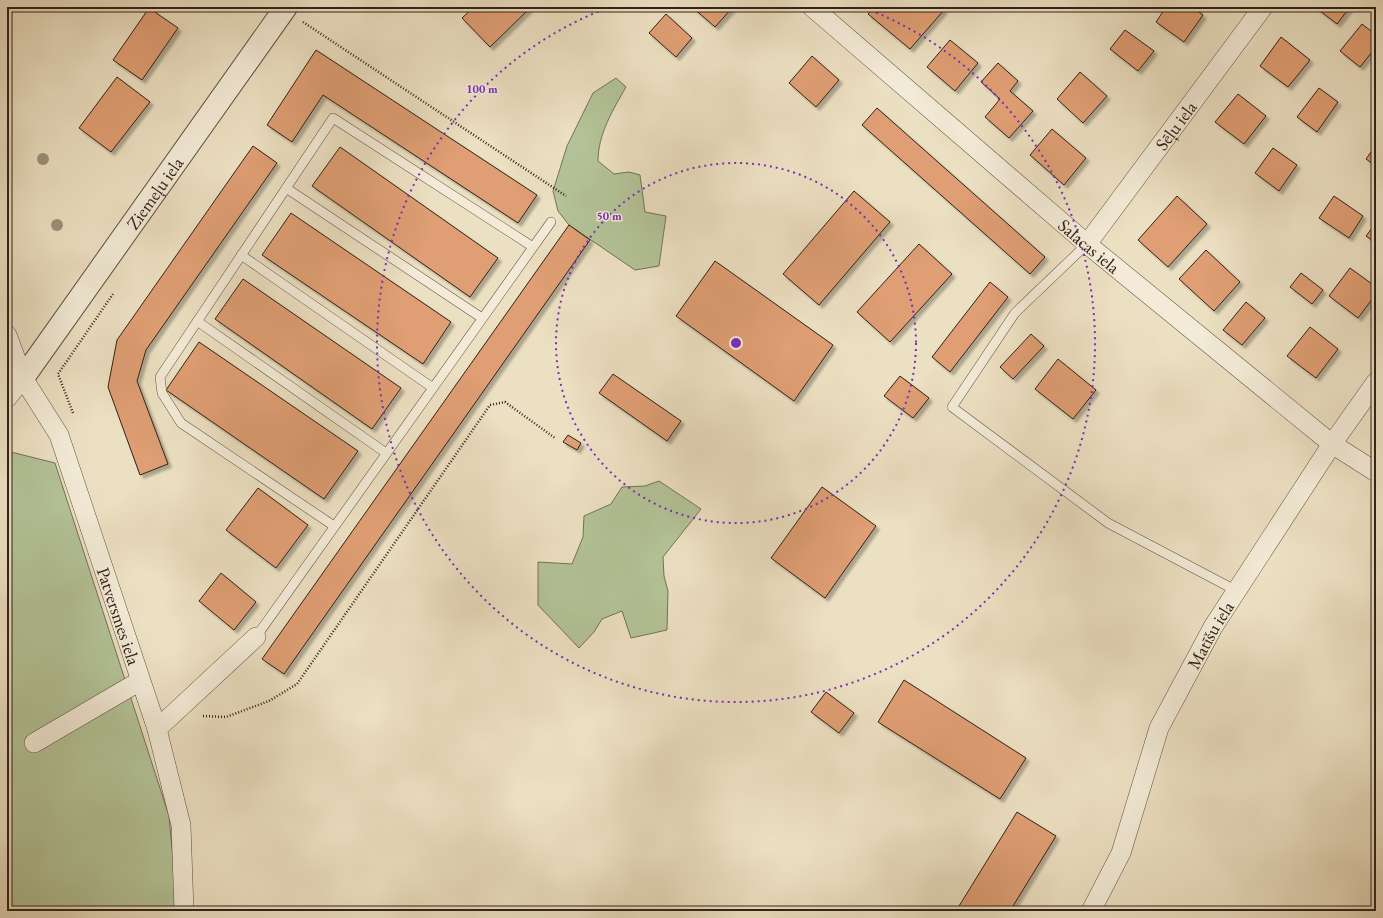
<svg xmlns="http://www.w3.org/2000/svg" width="1383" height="918" viewBox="0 0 1383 918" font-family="'EB Garamond',serif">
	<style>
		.green { fill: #b3c397; stroke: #727258 }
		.building { fill: #df9e73; stroke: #302119; filter: url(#shadow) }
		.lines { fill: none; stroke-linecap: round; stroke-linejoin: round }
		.service-casing { stroke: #5f5143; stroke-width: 10 }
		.minor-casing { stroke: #5f5143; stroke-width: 20 }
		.tertiary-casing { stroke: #5f5143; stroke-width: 24 }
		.path { stroke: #302119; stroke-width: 2.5; stroke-dasharray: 1 2; stroke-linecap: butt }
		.service { stroke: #f3ebd7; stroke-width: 9 }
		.minor { stroke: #f3ebd7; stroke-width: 19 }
		.tertiary { stroke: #f3ebd7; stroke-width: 22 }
		.tree { fill: #9a927a }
		.ring { fill: none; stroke: #7b2cbf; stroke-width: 2; stroke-dasharray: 2 4 }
		.labels { text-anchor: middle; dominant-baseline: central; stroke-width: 3; stroke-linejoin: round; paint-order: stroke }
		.street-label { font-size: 18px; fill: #302119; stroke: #f3ebd7 }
		.centre { fill: #7b2cbf; stroke: #f3ebd7; stroke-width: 2 }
		.ring-label { font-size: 12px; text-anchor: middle; font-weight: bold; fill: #7b2cbf; stroke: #f3ebd7; stroke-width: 3; stroke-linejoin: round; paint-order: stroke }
	</style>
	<defs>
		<filter id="shadow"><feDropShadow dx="3.5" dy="3.5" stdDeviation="1" flood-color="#0004"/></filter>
	</defs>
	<rect width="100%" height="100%" fill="#ece0c2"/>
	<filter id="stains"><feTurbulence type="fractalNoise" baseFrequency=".005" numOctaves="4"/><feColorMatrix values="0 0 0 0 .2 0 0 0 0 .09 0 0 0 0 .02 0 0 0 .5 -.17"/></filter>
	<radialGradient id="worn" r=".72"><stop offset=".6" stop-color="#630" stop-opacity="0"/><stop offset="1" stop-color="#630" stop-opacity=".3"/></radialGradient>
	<path class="green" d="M616,78L626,87C613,110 598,134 598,161L614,174L629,172L640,175L645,212L666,216L659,266L635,270L569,225L558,211L553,191L567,146L593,93Z
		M7,451L55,463L169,816L178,911H7Z
		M659,481L701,509L663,557L664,576L668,591L667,630L631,638L622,611L602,619L594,632L579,648L538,605V562L572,564L583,537L584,516L611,504L622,487L645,486Z"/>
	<path class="building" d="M474,7H527L529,9L490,47L462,18Z
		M692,7H733L715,27Z
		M875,7H915L922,12L927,7H941L944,10L910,49L868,14Z
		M1166,7H1192L1203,15L1184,42L1156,22Z
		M1315,7H1350L1337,24Z
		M149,8L178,28L142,80L113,60Z
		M666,14L692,38L676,57L649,33Z
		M1362,24L1376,35V47L1360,67L1340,51Z
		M1125,30L1154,51L1138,71L1110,49Z
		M1281,37L1310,60L1288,87L1260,66Z
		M950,40L978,63L955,91L927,67Z
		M316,50L537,195L518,223L323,95L292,142L267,125Z
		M812,56L839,80L816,107L789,83Z
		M998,63L1018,81L1010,91L1033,111L1009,138L985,117L1000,99L981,82Z
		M1080,72L1107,96L1083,123L1057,99Z
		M117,77L150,102L111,152L79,128Z
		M1319,88L1338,102L1317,132L1297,117Z
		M1238,94L1266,116L1244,144L1215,122Z
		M877,108L1045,257L1030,274L862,125Z
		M1052,129L1086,158L1064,185L1030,155Z
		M1376,145V166L1366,159Z
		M253,146L277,163L146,350L137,381L168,464L140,475L108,387L117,340Z
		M340,147L498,258L470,297L312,186Z
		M1273,148L1297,165L1279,191L1255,173Z
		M854,191L890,222L819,305L783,274Z
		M1177,196L1207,224L1168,267L1138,240Z
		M1334,196L1363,216L1349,238L1319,218Z
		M291,213L451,322L423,364L262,255Z
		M1376,223V243L1366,236Z
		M569,225L590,240L284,674L262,659Z
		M919,244L952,274L890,342L857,312Z
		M1206,250L1240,282L1214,311L1179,279Z
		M715,261L833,345L794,401L676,316Z
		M1350,268L1376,287V294L1358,318L1329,296Z
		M1301,273L1323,290L1312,304L1290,287Z
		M243,279L401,388L372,429L215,319Z
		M990,282L1008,297L950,372L932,357Z
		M1246,302L1265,318L1242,345L1223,330Z
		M1310,327L1338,349L1316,378L1287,356Z
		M1031,334L1044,346L1013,379L1000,367Z
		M199,342L358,451L324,499L166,390Z
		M1058,359L1096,390L1073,419L1035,389Z
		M613,374L681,421L667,441L599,393Z
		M900,376L929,398L913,418L884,396Z
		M568,435L581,443L577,450L563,442Z
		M822,487L876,526L825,598L771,558Z
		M258,488L308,525L276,568L226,530Z
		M221,573L256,602L234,630L199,601Z
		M904,680L1026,758L1000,799L878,722Z
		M826,692L854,713L839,733L811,712Z
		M1017,812L1056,836L1010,911H956Z"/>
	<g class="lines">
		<defs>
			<path id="service" d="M286,188L482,318
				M1087,244L1015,313L952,407L1108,523L1237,591
				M241,255L433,388
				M197,321L386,453
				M334,526L181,423L162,393L160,377L333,118L533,247
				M256,637L551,222"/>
			<g id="minor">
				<path id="s1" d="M812,7L1087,244L1332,444L1376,472"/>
				<path id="s2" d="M1087,244L1263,7"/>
				<path id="s3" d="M7,335L23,378L59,435L157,729L181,825L184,911"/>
				<path d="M7,398L23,378"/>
				<path d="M157,729L256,637"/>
				<path d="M34,743L140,681"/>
				<path id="s4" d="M1091,911L1121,853L1159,728L1213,627L1332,444L1376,382"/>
			</g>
			<g id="tertiary">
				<path id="s5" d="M23,378L286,7"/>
			</g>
		</defs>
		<use href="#service" class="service-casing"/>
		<use href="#minor" class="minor-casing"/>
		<use href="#tertiary" class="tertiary-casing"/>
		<path class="path" d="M303,22L566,196
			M73,413L58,374L113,294
			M203,716L226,717L269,701L297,684L490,405L505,402L555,438"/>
		<use href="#service" class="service"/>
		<use href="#minor" class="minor"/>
		<use href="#tertiary" class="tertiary"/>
	</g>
	<g class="tree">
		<circle cx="43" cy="159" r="6"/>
		<circle cx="57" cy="225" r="6"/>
	</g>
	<g class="ring">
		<circle cx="736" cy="343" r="180"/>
		<path d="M865 8A359 359 0 1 1 607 8"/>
	</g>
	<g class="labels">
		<g class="street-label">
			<text stroke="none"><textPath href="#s2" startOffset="148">Sēļu iela</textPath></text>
			<text stroke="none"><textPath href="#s5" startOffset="227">Ziemeļu iela</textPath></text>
			<text stroke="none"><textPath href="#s1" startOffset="366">Salacas iela</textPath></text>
			<text stroke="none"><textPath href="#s3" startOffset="304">Patversmes iela</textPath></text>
			<text stroke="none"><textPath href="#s4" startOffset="302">Matīšu iela</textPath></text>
		</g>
	</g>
	<circle cx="736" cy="343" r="6" class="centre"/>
	<g class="ring-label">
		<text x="482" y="93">100 m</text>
		<text x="609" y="220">50 m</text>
	</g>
	<rect width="1383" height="918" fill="none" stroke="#ece0c2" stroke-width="24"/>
	<rect x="8" y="8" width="1367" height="902" fill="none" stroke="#302119" stroke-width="2"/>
	<rect x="12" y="12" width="1359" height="894" fill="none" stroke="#302119"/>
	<rect width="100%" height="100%" filter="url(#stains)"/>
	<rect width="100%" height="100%" fill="url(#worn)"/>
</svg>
